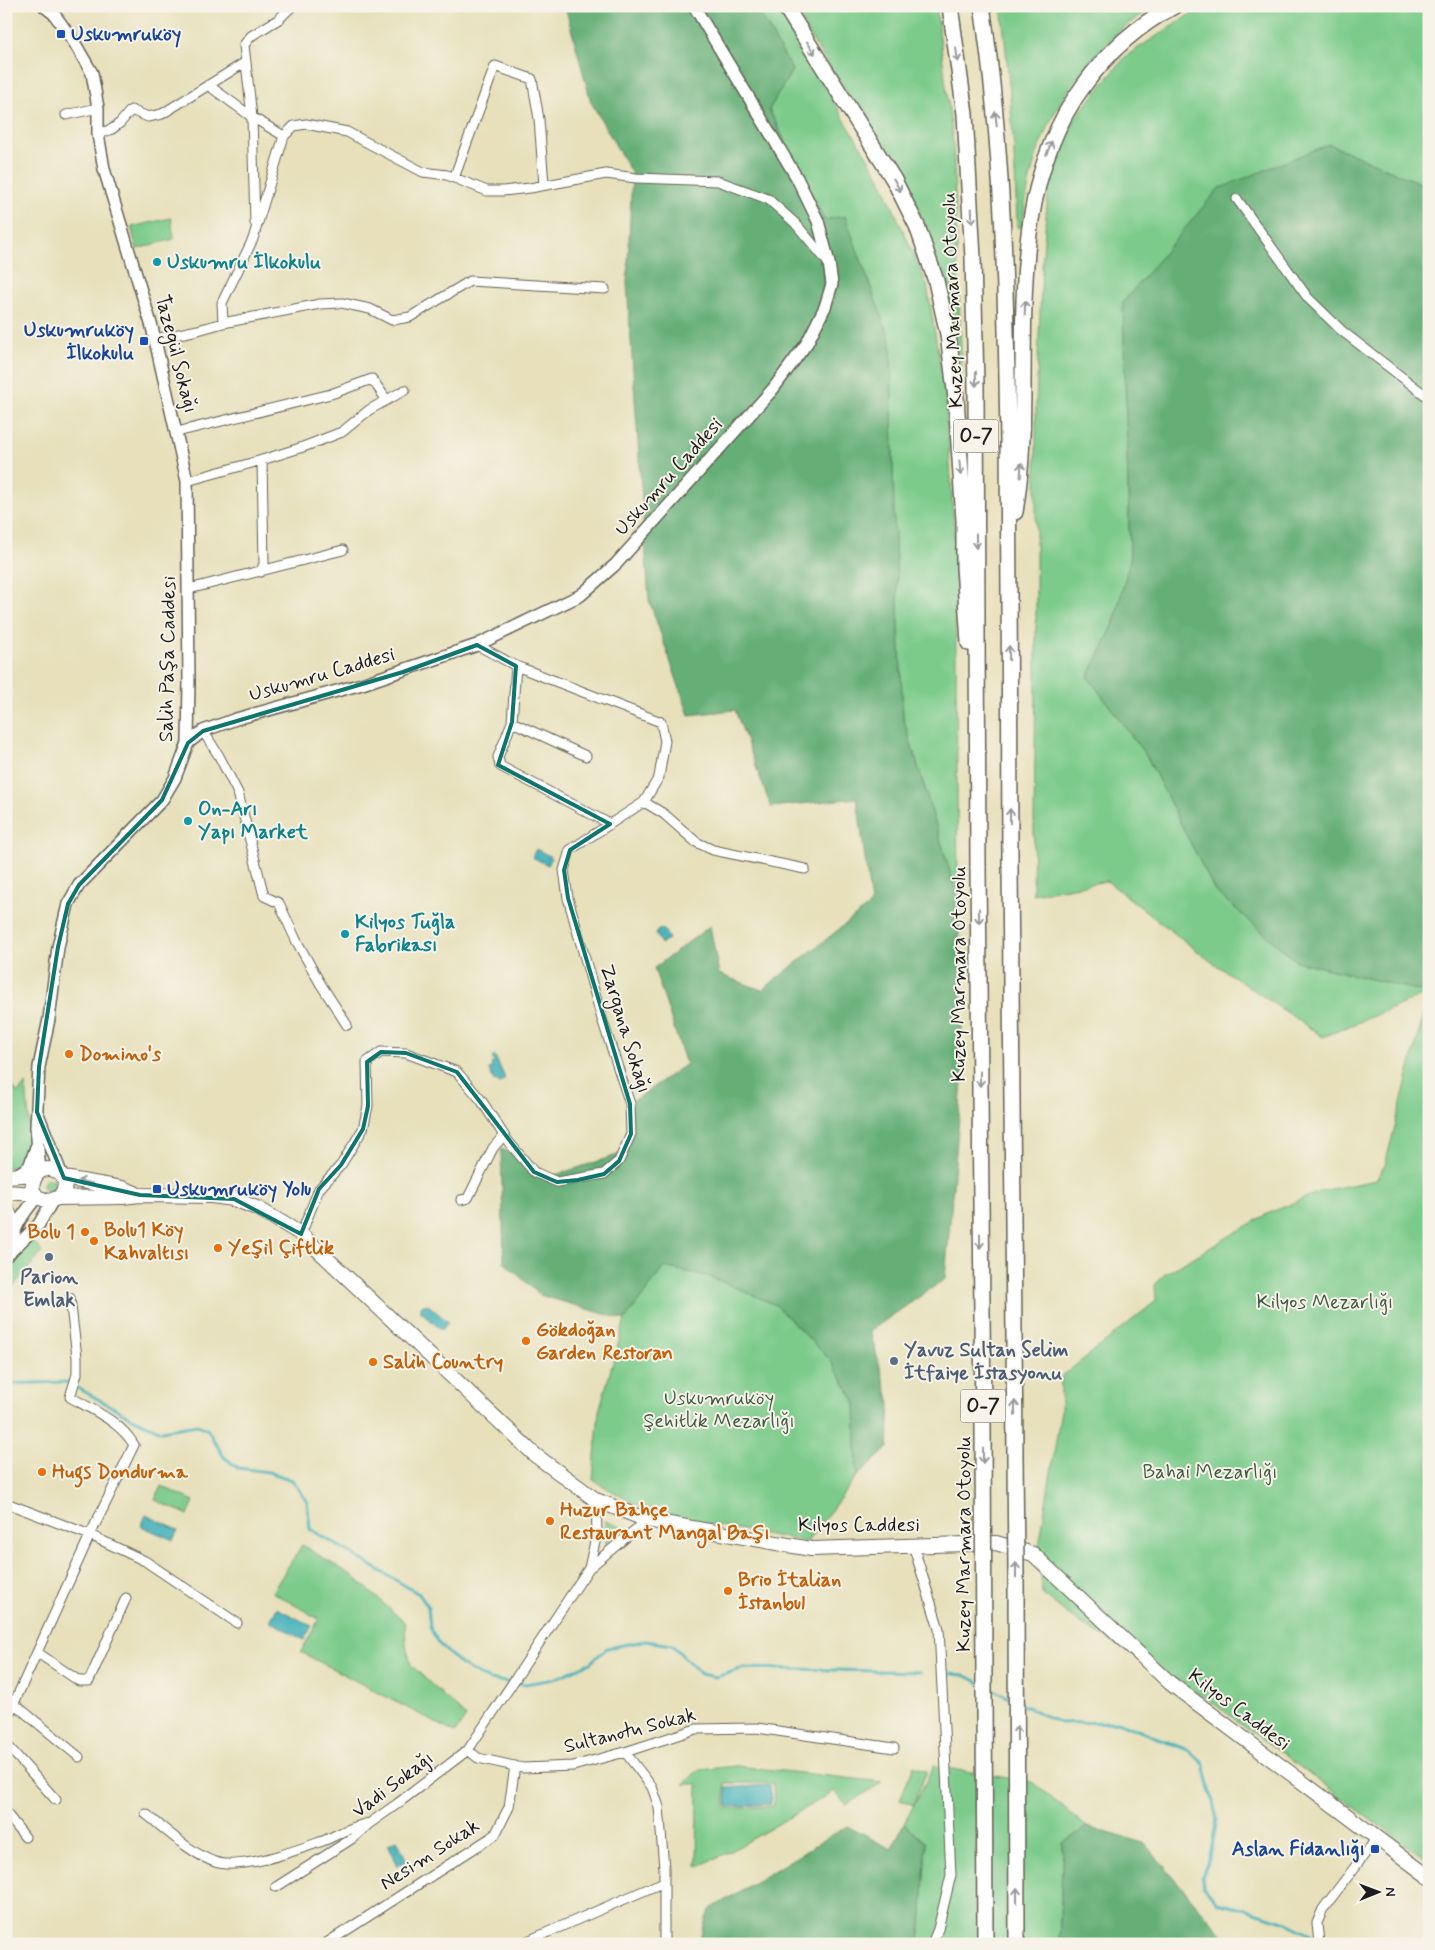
<svg xmlns="http://www.w3.org/2000/svg" width="1435" height="1950" viewBox="0 0 1435 1950" font-family="Mynerve,sans-serif">
	<style>
		.green { fill: #7ccb8b; stroke: #4c7454; fill-rule: evenodd }
		.forest { fill: #65af77; stroke: #40664a }
		.water { fill: #3fb0b9; stroke: #2e666a }
		.lines { fill: none; stroke-linecap: round; stroke-linejoin: round }
		.stream { stroke: #3fb0b9; stroke-width: 3 }
		.street-casing { stroke: #636154; stroke-width: 11 }
		.secondary-casing { stroke: #636154; stroke-width: 14 }
		.primary-casing { stroke: #636154; stroke-width: 16 }
		.highway-casing { stroke: #636154; stroke-width: 18 }
		.street { stroke: #fff; stroke-width: 9 }
		.secondary { stroke: #fff; stroke-width: 11 }
		.primary { stroke: #fff; stroke-width: 14 }
		.highway { stroke: #fff; stroke-width: 15 }
		.highway-bridge-casing { stroke: #636154; stroke-width: 18; stroke-linecap: butt }
		.highway-bridge { stroke: #fff; stroke-width: 15 }
		.oneway { stroke: #999 }
		.marked { fill: none; stroke: #0f766e; stroke-width: 4; stroke-linejoin: round }
		.transit-dot { fill: #1a4fb4; stroke: #f7f3e8; stroke-width: 2 }
		.culture-dot { fill: #0f9aa8; stroke: #f7f3e8; stroke-width: 2 }
		.food-dot { fill: #e8710a; stroke: #f7f3e8; stroke-width: 2 }
		.service-dot { fill: #5c6f8a; stroke: #f7f3e8; stroke-width: 2 }
		.labels { text-anchor: middle; dominant-baseline: central; stroke-width: 4; stroke-linejoin: round; paint-order: stroke }
		.shield { fill: #f7f3e8; stroke: #5e5c59; stroke-width: 1 }
		.shield-label { font-size: 19px; font-weight: bold; fill: #1c1c1c }
		.transit-label { font-size: 20px; font-weight: bold; fill: #164399; stroke: #f7f3e8; text-anchor: start }
		.culture-label { font-size: 20px; font-weight: bold; fill: #0d838f; stroke: #f7f3e8; text-anchor: start }
		.street-label { font-size: 20px; fill: #1c1c1c; stroke: #f7f3e8 }
		.food-label { font-size: 20px; font-weight: bold; fill: #c56008; stroke: #f7f3e8; text-anchor: start }
		.service-label { font-size: 20px; font-weight: bold; fill: #4e5e75; stroke: #f7f3e8 }
		.park-label { font-size: 20px; fill: #3e5943; stroke: #f7f3e8 }
	</style>
	<rect width="100%" height="100%" fill="#f7f3e8"/>
	<filter id="ink" filterUnits="userSpaceOnUse"><feTurbulence type="fractalNoise" baseFrequency=".02" numOctaves="2"/><feDisplacementMap in="SourceGraphic" scale="10" xChannelSelector="R" yChannelSelector="G"/><feConvolveMatrix kernelMatrix="1 2 1 2 8 2 1 2 1" color-interpolation-filters="sRGB"/></filter>
	<filter id="wash" filterUnits="userSpaceOnUse"><feTurbulence type="fractalNoise" baseFrequency=".0096" numOctaves="4" result="noise"/><feDisplacementMap in="SourceGraphic" scale="20" xChannelSelector="R" yChannelSelector="G"/><feGaussianBlur stdDeviation="1.12" result="paint"/><feColorMatrix in="noise" values="0 0 0 0 0 0 0 0 0 0 0 0 0 0 0 0 0 1.4 0 .05"/><feComposite in="paint" operator="in"/></filter>
	<g filter="url(#wash)">
		<rect width="100%" height="100%" fill="#e7e0bb"/>
		<path class="green" d="M756,6H777L799,45L880,178L927,285L946,400L955,547L958,898L903,717L894,518L891,343L845,217L824,220L769,109L792,70Z
			M794,6H936L953,142L962,376L958,375C949,329 944,274 927,231C902,165 856,108 818,49C809,36 802,21 794,6Z
			M1001,6H1155C1144,14 1131,21 1121,30C1090,58 1058,98 1043,138C1031,166 1026,196 1022,227H1017C1015,153 1010,80 1001,6Z
			M1214,6H1429V187L1329,144L1123,302L1130,560L1113,626L1088,677L1147,757L1215,891L1296,961L1429,993L1323,1037L1209,960L1107,881L1033,894L1036,678V404L1042,266L1049,179L1076,117L1126,56L1192,13Z
			M171,218L174,239L137,249L131,227Z
			M1429,994V1862L1209,1700L1075,1620L1042,1594L1039,1546L1061,1410V1377L1156,1301L1155,1285L1165,1274L1267,1214L1321,1191L1376,1180L1385,1165Z
			M6,1078L18,1093L26,1084C27,1096 28,1108 29,1119C30,1140 36,1166 6,1168Z
			M43 1185a6 6 0 1 1 12 0a6 6 0 1 1-12 0Z
			M29,1238L42,1252L6,1295V1265Z
			M664,1267L711,1277L776,1305L831,1361L855,1401L857,1476L807,1542L667,1516L633,1503L593,1480L599,1411L625,1320Z
			M161,1486L194,1501L188,1515L155,1500Z
			M605,1521L623,1528L606,1544Z
			M302,1545L353,1576L405,1623L406,1645L411,1665L466,1717L455,1733L301,1652L319,1619L272,1592Z
			M737,1766L883,1782L846,1805L835,1791L733,1850L697,1867L698,1784H684L698,1770ZM725,1783H773L774,1806L725,1809Z
			M914,1766L927,1771L913,1805L900,1799Z
			M934,1766L1032,1782L1087,1827L1063,1843L1059,1944H918L921,1927L926,1844L904,1824Z"/>
		<path class="forest" d="M565,6H756L792,70L769,110L824,220L845,216L891,343L894,518L903,717L958,898L963,1071L945,1279L870,1331L890,1403L888,1448L857,1476L855,1401L831,1361L776,1305L711,1277L664,1267L625,1320L540,1295L504,1262L501,1148L552,1176L627,1152L630,1103L686,1064L654,968L710,926L719,974L762,990L871,904L857,798L771,807L735,710L689,715L649,600L627,284L632,174L591,102Z
			M1329,144L1429,187V993L1296,961L1215,891L1147,757L1088,677L1113,626L1130,560L1123,302L1218,189Z
			M904,1824L926,1843L921,1927L918,1944H698L709,1910L847,1826L891,1849Z
			M1087,1827L1144,1843L1224,1936L1226,1944H1059L1063,1843Z"/>
		<path class="water" d="M536,849L550,856L551,859L548,865L532,857Z
			M659,928L664,930L669,939L661,944L656,934Z
			M495,1056L504,1076L505,1079L500,1083L494,1081L489,1069L492,1067L491,1064L494,1062L492,1058Z
			M427,1304L448,1322L442,1330L421,1312V1306Z
			M146,1515L178,1530L173,1540L141,1526Z
			M277,1608L312,1626L304,1640L270,1621Z
			M770,1785L771,1804L727,1807L726,1788Z
			M397,1840L407,1861L398,1866L388,1844Z"/>
		<g class="lines">
			<path class="stream" d="M6,1384L67,1382L136,1420L161,1431L197,1425L207,1429L224,1457L238,1468L269,1472L292,1480L307,1501L310,1529L419,1594L428,1607L430,1627L438,1643L461,1665L489,1680L525,1684L554,1679L590,1663L607,1648L645,1641L672,1645L701,1674L716,1677L744,1668L920,1672
				M950,1674L964,1675L980,1683
				M988,1687L1011,1699
				M1021,1704L1060,1723L1117,1722L1188,1750L1204,1764L1217,1819L1210,1856L1202,1877L1203,1887L1217,1902L1243,1908L1286,1922L1311,1935"/>
		</g>
	</g>
	<g filter="url(#ink)">
		<g class="lines">
			<defs>
				<path id="street" d="M208,85L252,117L284,136
					M66,115L98,108
					M98,134L112,129L120,123L131,110L148,117L162,114L244,63
					M454,178L495,66L532,79L539,119L544,185
					M1237,199L1308,298L1342,331L1429,398
					M255,223L252,117L244,45L251,36L279,19L292,6
					M223,323L222,303L253,239L284,136L294,126L306,124L347,132L423,172L447,175L487,191H503L530,188L606,174L636,178L718,181L768,199L795,223L827,261
					M155,339L198,330L223,323L320,304L342,303L370,309L392,320L410,317L470,281L605,289
					M177,432L331,394L372,379L386,399
					M187,481L262,460L303,447L342,432L369,410L405,390
					M261,572L264,563L262,460
					M189,589L343,550
					M477,645L516,666L661,722L665,741L659,777L644,802L610,824L500,766L498,757L512,722L516,666
					M512,722L586,756
					M203,731L219,756L238,793L264,896L279,903L296,940L320,983L347,1025
					M644,802L664,814L696,842L713,850L805,869
					M461,1200L468,1198L493,1148L504,1135
					M6,1202L13,1217L12,1233
					M301,1234L319,1189L341,1165L363,1129L368,1106L367,1062L381,1052L406,1053L457,1072L481,1100L507,1140L534,1172L557,1182L604,1174L619,1161L631,1134L630,1104L602,1019L568,898L564,870L570,850L610,824
					M6,1503L90,1535L145,1561L237,1623
					M913,1545L939,1629L943,1708L951,1875L938,1929L932,1944
					M589,1568L597,1533L596,1500
					M38,1653L79,1681H89L126,1598
					M6,1697L79,1757
					M6,1721L90,1535L134,1445C121,1422 93,1410 70,1397L77,1374V1357L70,1298
					M6,1744L56,1800
					M468,1750L478,1758L523,1768L573,1766L625,1752L696,1729L757,1728L894,1748
					M625,1752L652,1787L659,1807L664,1868V1944
					M6,1813L25,1837
					M146,1814C165,1829 193,1855 215,1862C241,1871 297,1850 323,1841C339,1834 352,1826 370,1823
					M276,1887L353,1838L370,1823L397,1804L468,1750L589,1568L647,1520
					M523,1943L664,1882
					M325,1944L495,1835L509,1807L515,1766
					M1319,1944L1317,1923L1323,1909L1377,1838"/>
				<path id="secondary" d="M188,743L203,731L236,719L362,684L477,645L581,595L616,564L773,389L807,343L825,307L832,284L829,263L818,221L797,178L694,6
					M38,1114L61,1173
					M40,1171L36,1127L39,1067L49,1019L58,947L68,904L79,885L162,800L175,778L188,743L189,681L187,481L152,327L104,169L98,134V108L92,73L74,42L54,14L44,6
					M16,1175L29,1167L36,1147
					M10,1253C13,1228 21,1216 37,1197
					M6,1256L39,1224L53,1200"/>
				<path id="primary" d="M6,1176L37,1174
					M64,1178L122,1188L135,1193
					M6,1192L34,1194
					M58,1198C82,1175 35,1151 32,1189L37,1197L48,1201L58,1198L122,1197L140,1195L211,1196L234,1199L259,1209L301,1234L535,1455L596,1500L647,1520L811,1549L996,1543L1033,1554L1170,1683L1429,1877"/>
				<path id="highway" d="M785,6L894,180L917,226L936,281L948,334L956,398L964,520V566L969,643
					M950,6L965,114L973,258L976,386L978,868
					M982,6C1004,151 1006,296 1008,441C1009,582 1010,724 1010,865
					M1015,512C1038,372 994,206 1084,85C1108,52 1138,25 1174,6"/>
			</defs>
			<use href="#street" class="street-casing"/>
			<use href="#secondary" class="secondary-casing"/>
			<use href="#primary" class="primary-casing"/>
			<use href="#highway" class="highway-casing"/>
			<use href="#street" class="street"/>
			<use href="#secondary" class="secondary"/>
			<use href="#primary" class="primary"/>
			<use href="#highway" class="highway"/>
			<defs>
				<path id="highway-bridge" d="M1010,865L1016,1573L1017,1944
					M978,868L983,1425L985,1944"/>
			</defs>
			<use href="#highway-bridge" class="highway-bridge-casing"/>
			<use href="#highway-bridge" class="highway-bridge"/>
		</g>
		<defs><path id="oneway-shaft" d="M-6 0H5M1.5-3L5.5 0L1.5 3" fill="none" stroke-width="1.6" stroke-linecap="round" stroke-linejoin="round" transform="scale(1.25)"/></defs>
		<g class="oneway">
			<use href="#oneway-shaft" transform="translate(811 48) rotate(58)"/>
			<use href="#oneway-shaft" transform="translate(957 55) rotate(82)"/>
			<use href="#oneway-shaft" transform="translate(996 119) rotate(-96)"/>
			<use href="#oneway-shaft" transform="translate(1049 148) rotate(-69)"/>
			<use href="#oneway-shaft" transform="translate(897 185) rotate(61)"/>
			<use href="#oneway-shaft" transform="translate(972 216) rotate(88)"/>
			<use href="#oneway-shaft" transform="translate(1025 308) rotate(-88)"/>
			<use href="#oneway-shaft" transform="translate(976 379) rotate(89)"/>
			<use href="#oneway-shaft" transform="translate(960 468) rotate(85)"/>
			<use href="#oneway-shaft" transform="translate(1021 470) rotate(-87)"/>
			<use href="#oneway-shaft" transform="translate(976 541) rotate(90)"/>
			<use href="#oneway-shaft" transform="translate(1009 653) rotate(-90)"/>
			<use href="#oneway-shaft" transform="translate(1010 816) rotate(-90)"/>
			<use href="#oneway-shaft" transform="translate(979 916) rotate(90)"/>
			<use href="#oneway-shaft" transform="translate(980 1079) rotate(90)"/>
			<use href="#oneway-shaft" transform="translate(85 1182) rotate(-169)"/>
			<use href="#oneway-shaft" transform="translate(980 1241) rotate(90)"/>
			<use href="#oneway-shaft" transform="translate(1015 1408) rotate(-91)"/>
			<use href="#oneway-shaft" transform="translate(983 1456) rotate(90)"/>
			<use href="#oneway-shaft" transform="translate(1016 1570) rotate(-90)"/>
			<use href="#oneway-shaft" transform="translate(1017 1733) rotate(-90)"/>
			<use href="#oneway-shaft" transform="translate(1017 1895) rotate(-90)"/>
		</g>
	</g>
	<path class="marked" d="M477,645L516,666L512,722L498,765L610,824L570,850L564,870L568,898L630,1104L631,1134L619,1161L604,1174L578,1180L557,1182L534,1172L457,1072L406,1053L381,1052L367,1062L368,1106L363,1129L341,1165L319,1189L301,1234L234,1199L140,1195L64,1178L37,1112L39,1067L58,947L68,904L79,885L162,800L188,743L203,731L403,672Z"/>
	<g class="transit-dot">
		<rect x="56" y="29" width="10" height="10" rx="2.5"/>
		<rect x="139" y="336" width="10" height="10" rx="2.5"/>
		<rect x="152" y="1184" width="10" height="10" rx="2.5"/>
		<rect x="1370" y="1844" width="10" height="10" rx="2.5"/>
	</g>
	<g class="culture-dot">
		<circle cx="157" cy="262" r="5"/>
		<circle cx="188" cy="821" r="5"/>
		<circle cx="345" cy="934" r="5"/>
	</g>
	<g class="food-dot">
		<circle cx="69" cy="1054" r="5"/>
		<circle cx="85" cy="1232" r="5"/>
		<circle cx="94" cy="1241" r="5"/>
		<circle cx="218" cy="1248" r="5"/>
		<circle cx="526" cy="1341" r="5"/>
		<circle cx="373" cy="1362" r="5"/>
		<circle cx="42" cy="1472" r="5"/>
		<circle cx="550" cy="1521" r="5"/>
		<circle cx="728" cy="1591" r="5"/>
	</g>
	<g class="service-dot">
		<circle cx="49" cy="1257" r="5"/>
		<circle cx="894" cy="1361" r="5"/>
	</g>
	<g class="labels">
		<g class="shield">
			<rect x="953.5" y="419.5" width="45" height="33" rx="4"/>
			<rect x="960.5" y="1389.5" width="45" height="33" rx="4"/>
		</g>
		<g class="shield-label">
			<text x="976" y="436">O-7</text>
			<text x="983" y="1406">O-7</text>
		</g>
		<g class="transit-label">
			<text x="71" y="34">Uskumruköy</text>
			<text x="134" y="330" text-anchor="end">Uskumruköy<tspan x="134" dy="23">İlkokulu</tspan></text>
			<text x="167" y="1189">Uskumruköy Yolu</text>
			<text x="1365" y="1849" text-anchor="end">Aslan Fidanlığı</text>
		</g>
		<g class="culture-label">
			<text x="167" y="262">Uskumru İlkokulu</text>
			<text x="198" y="809">On-Arı<tspan x="198" dy="23">Yapı Market</tspan></text>
			<text x="355" y="922">Kilyos Tuğla<tspan x="355" dy="23">Fabrikası</tspan></text>
		</g>
		<g class="street-label">
			<text transform="translate(953 300) rotate(-92)">Kuzey Marmara Otoyolu</text>
			<text transform="translate(176 354) rotate(76)">Tazegül Sokağı</text>
			<text transform="translate(669 477) rotate(-48)">Uskumru Caddesi</text>
			<text transform="translate(168 659) rotate(-89)">Salih Paşa Caddesi</text>
			<text transform="translate(322 675) rotate(-16)">Uskumru Caddesi</text>
			<text transform="translate(959 974) rotate(-90)">Kuzey Marmara Otoyolu</text>
			<text transform="translate(625 1029) rotate(73)">Zargana Sokağı</text>
			<text x="859" y="1525">Kilyos Caddesi</text>
			<text transform="translate(964 1544) rotate(-90)">Kuzey Marmara Otoyolu</text>
			<text transform="translate(1239 1710) rotate(37)">Kilyos Caddesi</text>
			<text transform="translate(630 1731) rotate(-14)">Sultanotu Sokak</text>
			<text transform="translate(393 1785) rotate(-37)">Vadi Sokağı</text>
			<text transform="translate(430 1855) rotate(-33)">Nesim Sokak</text>
		</g>
		<g class="food-label">
			<text x="79" y="1054">Domino's</text>
			<text x="104" y="1230">Bolu1 Köy<tspan x="104" dy="23">Kahvaltısı</tspan></text>
			<text x="75" y="1232" text-anchor="end">Bolu 1</text>
			<text x="228" y="1248">Yeşil Çiftlik</text>
			<text x="536" y="1330">Gökdoğan<tspan x="536" dy="23">Garden Restoran</tspan></text>
			<text x="383" y="1362">Salih Country</text>
			<text x="52" y="1472">Hugs Dondurma</text>
			<text x="560" y="1510">Huzur Bahçe<tspan x="560" dy="23">Restaurant Mangal Başı</tspan></text>
			<text x="738" y="1580">Brio İtalian<tspan x="738" dy="23">İstanbul</tspan></text>
		</g>
		<g class="service-label">
			<text x="49" y="1277">Parion<tspan x="49" dy="23">Emlak</tspan></text>
			<text x="904" y="1350" text-anchor="start">Yavuz Sultan Selim<tspan x="904" dy="23">İtfaiye İstasyonu</tspan></text>
		</g>
		<g class="park-label">
			<text x="1325" y="1302">Kilyos Mezarlığı</text>
			<text x="719" y="1398">Uskumruköy<tspan x="719" dy="23">Şehitlik Mezarlığı</tspan></text>
			<text x="1210" y="1472">Bahai Mezarlığı</text>
		</g>
	</g>
	<rect width="1435" height="1950" fill="none" stroke="#f7f3e8" stroke-width="25"/>
	<g transform="translate(1378 1892) rotate(89)" stroke="#f7f3e8" stroke-width="4" paint-order="stroke">
	<path d="M0-4L9 19L0 12L-9 19Z" fill="#1c1c1c"/>
	<text y="-8" font-size="14" font-weight="bold" text-anchor="middle" fill="#1c1c1c">N</text>
	</g>
</svg>
